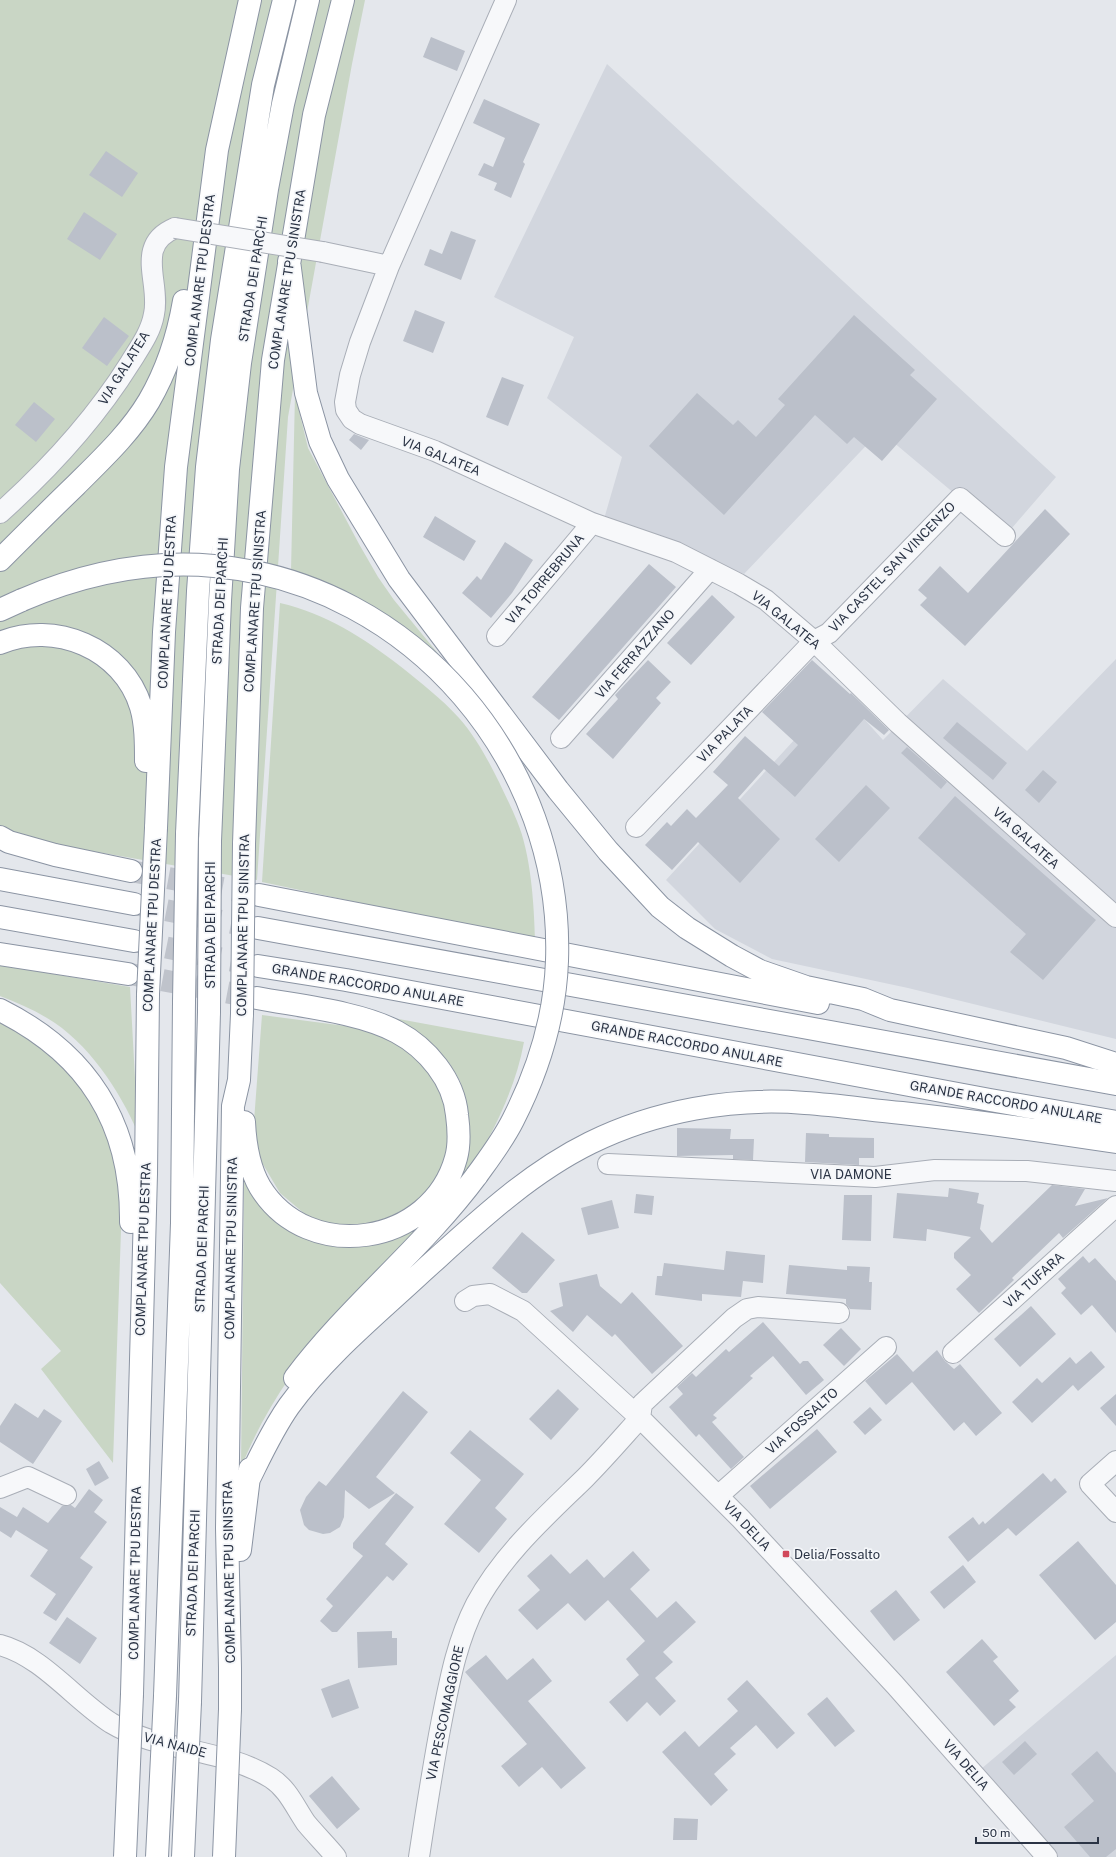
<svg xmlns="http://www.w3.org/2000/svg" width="1116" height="1857" viewBox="0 0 1116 1857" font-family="'Public Sans',sans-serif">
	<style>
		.built { fill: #d2d6de }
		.green { fill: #c9d6c5 }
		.building { fill: #bbc0ca }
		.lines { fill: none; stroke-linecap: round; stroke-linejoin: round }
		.highway-tunnel { stroke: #bfc3cb; stroke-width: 22; stroke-dasharray: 22 11; stroke-linecap: butt }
		.minor-casing { stroke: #a9aeb7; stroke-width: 22 }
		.highway-casing { stroke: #8b94a3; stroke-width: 24 }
		.minor { stroke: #f7f8fa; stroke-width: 20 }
		.highway { stroke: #fff; stroke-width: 22 }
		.minor-bridge-casing { stroke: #a9aeb7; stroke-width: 22; stroke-linecap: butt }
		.highway-bridge-casing { stroke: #8b94a3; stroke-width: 24; stroke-linecap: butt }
		.minor-bridge { stroke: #f7f8fa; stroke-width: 20 }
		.highway-bridge { stroke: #fff; stroke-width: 22 }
		.poi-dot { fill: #d1495b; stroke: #f4f6f9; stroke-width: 1.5 }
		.labels { text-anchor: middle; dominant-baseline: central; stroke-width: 3.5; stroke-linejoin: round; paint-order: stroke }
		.street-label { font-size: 13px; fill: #2b3445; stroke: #f4f6f9 }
		.poi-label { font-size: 13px; fill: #2b3445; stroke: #f4f6f9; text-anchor: start }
	</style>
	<rect width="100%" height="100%" fill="#e4e7ec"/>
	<path class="built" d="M607,64L1056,477L1005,536L880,431L744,574L604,519L622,457L547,398L574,337L494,297Z
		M1116,659V1039L908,988L772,959L715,929L666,880L839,691L883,740L943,679L1027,751Z
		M1116,1655V1857H1057L981,1769Z"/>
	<path class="green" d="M0,0H365L352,64L288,417L257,880L0,835Z
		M295,394L308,448L359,544L378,577L394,600L445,662C432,651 420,639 407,629C372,604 332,585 291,571Z
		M280,603C325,613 364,638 400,666C420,682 442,699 459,718C476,737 488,760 499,782C505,795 512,808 517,821C531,854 534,904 535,940L262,882Z
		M0,965L130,987L138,1133C120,1091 88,1042 47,1018C32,1009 16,1002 0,996Z
		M262,1015L353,1027L396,1041L433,1072L450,1111L446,1161L430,1187L420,1199L393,1216L363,1225H338L322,1221L306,1215L280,1193L261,1161L256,1141L254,1121Z
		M377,1015L524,1042C515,1092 489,1140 463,1183L290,1377C270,1406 254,1435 241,1468L244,1181L254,1192L292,1228L415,1227L469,1128L467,1104L460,1081L450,1064L436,1048Z
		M0,1019L8,1023L74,1073L111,1135L122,1201L113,1463L41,1369L61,1351L0,1283Z"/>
	<path class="building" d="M431,37L465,51L457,71L423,57Z
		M484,99L540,124L523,162L525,164L511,198L494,190L497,183L478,175L484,163L493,167L505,138L473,123Z
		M106,151L138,173L122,197L89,175Z
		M84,212L117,234L100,260L67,239Z
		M451,231L476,240L461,280L424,265L430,249L442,254Z
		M415,310L445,322L433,353L403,341Z
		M854,315L915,370L910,375L937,399L882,461L854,437L847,444L815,415L724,515L649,446L697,393L733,425L738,420L756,437L785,405L778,399Z
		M104,317L129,336L107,366L82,348Z
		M502,377L524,385L508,426L486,417Z
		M34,402L55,419L36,442L15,425Z
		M354,434L369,440L361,450L349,440Z
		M1045,509L1070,534L965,646L920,605L927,598L918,590L940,566L968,593Z
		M435,516L476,541L464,561L423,537Z
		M505,542L533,560L512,593L491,618L462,593L477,576L481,580Z
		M649,564L676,587L559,720L532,697Z
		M712,595L735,617L691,665L667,643Z
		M648,660L671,682L656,698L661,703L613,759L586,734L618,699L615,695Z
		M812,660L850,694L851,693L889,730L884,735L864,719L795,797L764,769L738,798L780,839L740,883L698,842L672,870L645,845L667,822L671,826L687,809L696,818L728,785L713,772L745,736L779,766L798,745L762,712Z
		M957,722L1007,763L993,780L943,738Z
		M907,747L947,782L941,789L901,753Z
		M1043,770L1057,782L1039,803L1025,790Z
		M866,785L890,808L839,862L815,839Z
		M955,796L1096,920L1043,980L1010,952L1026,934L918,838Z
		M677,1128L731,1129L730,1139H754L753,1160L733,1159V1155L677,1156Z
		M806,1133L829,1134V1137L874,1138V1158H859V1165L805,1162Z
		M1052,1185L1085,1189L1075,1206L1108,1198L1063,1238L1059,1233L1012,1278L1014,1280L979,1313L956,1289L971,1275L954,1258V1253L971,1237L927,1229L926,1241L893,1238L897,1193L948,1197L949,1188L979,1193L977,1203L984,1205L980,1229L992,1243Z
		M636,1194L654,1196L652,1215L634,1213Z
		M844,1195H872L871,1241L842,1240Z
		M612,1200L619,1228L588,1235L581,1208Z
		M522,1232L555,1260L527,1293H522L492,1268Z
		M726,1251L765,1255L763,1283L743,1281L741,1297L702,1294V1301L655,1295L657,1276H662L664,1263L724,1270Z
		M1083,1256L1089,1263L1095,1258L1116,1281V1333L1092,1305L1081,1315L1061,1293L1066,1288L1058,1279Z
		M789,1265L847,1270V1266L870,1267L869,1282H872L871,1310L850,1309L846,1304V1299L786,1294Z
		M597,1274L600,1286L621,1304L632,1292L683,1346L652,1374L615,1334L612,1337L587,1315L573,1332L550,1311L563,1306L559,1283Z
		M1031,1306L1056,1334L1020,1367L994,1339Z
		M763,1322L800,1364L803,1361H808L824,1380L806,1395L773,1356L750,1376L753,1378L713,1415L717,1418L712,1422L744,1457L731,1469L699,1434L696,1437L669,1407L683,1394L677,1387L692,1373L696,1377L726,1349L729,1352Z
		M841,1328L861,1349L844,1366L823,1345Z
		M937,1350L945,1361L954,1369L960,1364L1002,1413L976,1436L964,1422L954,1431L912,1382L886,1405L865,1381L897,1354L913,1372Z
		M1091,1351L1105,1367L1078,1391L1073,1385L1032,1423L1012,1402L1037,1378L1042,1383L1070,1357L1076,1364Z
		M558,1389L579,1409L551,1440L529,1419Z
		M403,1391L428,1412L376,1477L395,1493L369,1509L345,1490L344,1517L340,1527L330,1533L323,1534L309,1530L304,1525L300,1510L306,1497L319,1481L326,1486Z
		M1116,1394V1426L1100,1408Z
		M15,1403L38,1418L44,1409L62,1421L33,1464L0,1442V1426Z
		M870,1407L882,1420L865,1435L853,1422Z
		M817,1429L837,1452L770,1509L750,1486Z
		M470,1430L524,1474L495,1508L507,1519L479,1553L444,1524L481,1480L450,1453Z
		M99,1461L109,1478L95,1486L86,1469Z
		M1043,1473L1051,1482L1055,1478L1067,1492L1016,1536L1008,1528L968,1562L948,1537L973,1517L979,1525L983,1521L985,1524Z
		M89,1489L103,1500L94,1512L107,1522L80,1558L93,1567L56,1621L43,1613L56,1594L30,1576L48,1550L16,1530L11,1538L0,1531V1507L17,1517L23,1507L48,1523L62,1506L71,1505L75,1508Z
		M396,1493L414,1507L385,1544L408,1564L393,1581L387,1576L337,1632H332L320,1621L333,1606L326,1599L363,1556L353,1548V1543Z
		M1078,1541L1116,1585V1622L1095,1640L1039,1575Z
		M633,1551L650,1570L630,1589L657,1618L676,1601L696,1622L663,1652L673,1662L655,1678L676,1701L660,1716L647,1702L627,1722L609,1702L639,1675L626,1659L645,1641L608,1600L585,1621L568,1603L537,1630L518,1610L540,1590L527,1576L551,1554L570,1574L587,1559L604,1578Z
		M963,1565L976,1582L944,1609L930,1592Z
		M896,1590L920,1620L894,1641L870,1611Z
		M67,1617L97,1638L80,1664L49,1643Z
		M392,1631V1638H397V1665L358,1668L357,1632Z
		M982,1639L998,1657L993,1661L1019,1691L1009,1700L1016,1707L994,1726L946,1672Z
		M486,1655L507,1680L533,1658L552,1681L528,1701L586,1768L561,1789L542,1767L519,1787L501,1766L527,1744L465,1672Z
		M349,1679L359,1708L332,1718L321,1689Z
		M747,1680L795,1733L777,1749L756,1725L730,1748L736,1754L714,1774L728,1790L711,1806L662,1752L685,1731L699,1747L738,1711L727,1699Z
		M827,1697L855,1731L835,1747L807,1714Z
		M1025,1741L1037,1754L1014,1775L1002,1762Z
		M1097,1751L1116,1773V1849L1106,1857H1090L1064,1827L1094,1801L1071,1774Z
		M332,1776L360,1809L337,1829L309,1796Z
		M674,1818L698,1819L697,1840H673Z"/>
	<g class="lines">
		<path class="highway-tunnel" d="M136,872L259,895
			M134,904L258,928
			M134,941L258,966
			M130,974L257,998"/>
		<defs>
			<path id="minor" d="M323,252L389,266L360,342L350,375L345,402L346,410L352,419L360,424L435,451L592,523L676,552L739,584L766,600L814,641L898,723L1116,917
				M389,266L506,0
				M0,513C49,469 95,419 130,363C140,347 151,332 154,314C161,283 134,245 175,228
				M497,636L592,523
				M561,738L710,569
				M636,827L814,641L829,633L960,498L1005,536
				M608,1164L875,1177L935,1170L1027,1171L1116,1181
				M465,1301L473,1296L490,1294L523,1311L640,1418L741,1519L895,1685L1047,1857
				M953,1353L1116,1206
				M640,1418L642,1404L734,1318L747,1309L758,1307L839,1313
				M1116,1461L1090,1484L1116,1512
				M0,1488L28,1477L66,1495
				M718,1496L886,1347
				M0,1645C42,1656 75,1700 111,1723C159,1752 223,1748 271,1778C288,1789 295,1807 306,1823C316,1835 327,1846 336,1857
				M419,1857C426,1811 433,1765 442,1719C450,1679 457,1641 476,1604C503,1554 545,1517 585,1478C604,1459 622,1438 640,1418"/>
			<path id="highway" d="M289,261L306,393L320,441L338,479L399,579L558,790L608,851L660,907L687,928L732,956L760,971L806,987L863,999L890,1010L1066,1048L1116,1064
				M0,560C25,535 50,510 76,485C102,459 130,433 149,401C167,370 178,336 184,301
				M0,610L22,600
				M0,643C54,620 123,648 141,707C146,724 146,743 146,761
				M156,828L164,632L176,467L217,150L250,0
				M187,834L198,591L207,467L222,340L263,85L284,0
				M0,837L9,842L55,855L131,871
				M210,841L220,601L228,469L240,363L267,189L283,104L308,0
				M244,844L252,608L273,360L314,115L343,0
				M0,879L134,904
				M259,895L818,1003
				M0,917L134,941
				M258,928L1116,1084
				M0,954L128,974
				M258,966L346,980L990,1100L1116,1122
				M0,1010C88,1054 132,1123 131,1222
				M244,1122C245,1143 249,1168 260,1187C308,1265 432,1246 456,1158C460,1144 459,1130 457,1115C454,1080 427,1048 397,1032C360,1012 299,1006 257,998
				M295,1378C350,1305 423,1248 477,1175
				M247,1483C260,1457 272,1430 289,1406C325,1356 378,1313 423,1271C474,1225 527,1174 590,1143C655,1111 732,1097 805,1103C837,1105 870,1110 902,1113C973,1121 1045,1131 1116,1142
				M240,1550L250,1469
				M132,1694L146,1174L148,994
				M165,1696L182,1223L184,1001
				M190,1702L209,1012
				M230,1709V1668L227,1528L233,1106L239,1080L242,1014"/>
		</defs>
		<use href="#minor" class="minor-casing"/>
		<use href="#highway" class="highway-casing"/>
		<use href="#minor" class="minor"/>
		<use href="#highway" class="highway"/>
		<defs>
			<path id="minor-bridge" d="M175,228L323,252"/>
			<path id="highway-bridge" d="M22,600C83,574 148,560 214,566C413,584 564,763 557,961C555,1016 538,1071 513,1120C503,1140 490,1157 477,1175
				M148,994L156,828
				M184,1001L187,834
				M209,1012L210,841
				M242,1014L244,844
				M125,1857L132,1694
				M157,1857L165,1696
				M183,1857L190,1702
				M224,1857L230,1709"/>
		</defs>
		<use href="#minor-bridge" class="minor-bridge-casing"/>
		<use href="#highway-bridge" class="highway-bridge-casing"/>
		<use href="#minor-bridge" class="minor-bridge"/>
		<use href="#highway-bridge" class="highway-bridge"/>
	</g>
	<rect class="poi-dot" x="782" y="1550" width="8" height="8" rx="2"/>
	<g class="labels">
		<g class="street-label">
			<text transform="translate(253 279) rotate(-81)">STRADA DEI PARCHI</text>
			<text transform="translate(287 279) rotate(-81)">COMPLANARE TPU SINISTRA</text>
			<text transform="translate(200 280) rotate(-83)">COMPLANARE TPU DESTRA</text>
			<text transform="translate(124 368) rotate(-58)">VIA GALATEA</text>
			<text transform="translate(441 456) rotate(22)">VIA GALATEA</text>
			<text transform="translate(892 567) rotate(-46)">VIA CASTEL SAN VINCENZO</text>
			<text transform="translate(545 579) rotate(-50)">VIA TORREBRUNA</text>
			<text transform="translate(220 601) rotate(-87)">STRADA DEI PARCHI</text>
			<text transform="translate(255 601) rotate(-86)">COMPLANARE TPU SINISTRA</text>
			<text transform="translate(167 602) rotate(-87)">COMPLANARE TPU DESTRA</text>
			<text transform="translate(786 620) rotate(39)">VIA GALATEA</text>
			<text transform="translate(635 654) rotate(-49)">VIA FERRAZZANO</text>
			<text transform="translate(725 734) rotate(-46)">VIA PALATA</text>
			<text transform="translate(1026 838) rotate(42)">VIA GALATEA</text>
			<text transform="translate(152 925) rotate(-87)">COMPLANARE TPU DESTRA</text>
			<text transform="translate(210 925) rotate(-90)">STRADA DEI PARCHI</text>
			<text transform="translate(243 925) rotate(-89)">COMPLANARE TPU SINISTRA</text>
			<text transform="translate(368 985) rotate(10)">GRANDE RACCORDO ANULARE</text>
			<text transform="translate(687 1044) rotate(11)">GRANDE RACCORDO ANULARE</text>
			<text transform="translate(1006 1102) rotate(10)">GRANDE RACCORDO ANULARE</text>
			<text x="851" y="1174">VIA DAMONE</text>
			<text transform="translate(231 1248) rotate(-89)">COMPLANARE TPU SINISTRA</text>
			<text transform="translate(143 1249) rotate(-88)">COMPLANARE TPU DESTRA</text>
			<text transform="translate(202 1249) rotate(-88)">STRADA DEI PARCHI</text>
			<text transform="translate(1034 1280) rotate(-42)">VIA TUFARA</text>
			<text transform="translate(802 1421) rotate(-42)">VIA FOSSALTO</text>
			<text transform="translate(747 1526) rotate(47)">VIA DELIA</text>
			<text transform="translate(229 1572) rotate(-91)">COMPLANARE TPU SINISTRA</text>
			<text transform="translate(135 1573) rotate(-89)">COMPLANARE TPU DESTRA</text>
			<text transform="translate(193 1573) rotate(-88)">STRADA DEI PARCHI</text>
			<text transform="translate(445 1713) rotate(-78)">VIA PESCOMAGGIORE</text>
			<text transform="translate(175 1745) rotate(15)">VIA NAIDE</text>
			<text transform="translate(966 1765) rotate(49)">VIA DELIA</text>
		</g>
		<g class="poi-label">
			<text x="794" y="1554">Delia/Fossalto</text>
		</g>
	</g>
	<path d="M976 1837v6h122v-6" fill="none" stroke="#2b3445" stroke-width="2"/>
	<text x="982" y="1837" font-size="12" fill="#2b3445" stroke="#f4f6f9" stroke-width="3" paint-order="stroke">50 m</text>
</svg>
